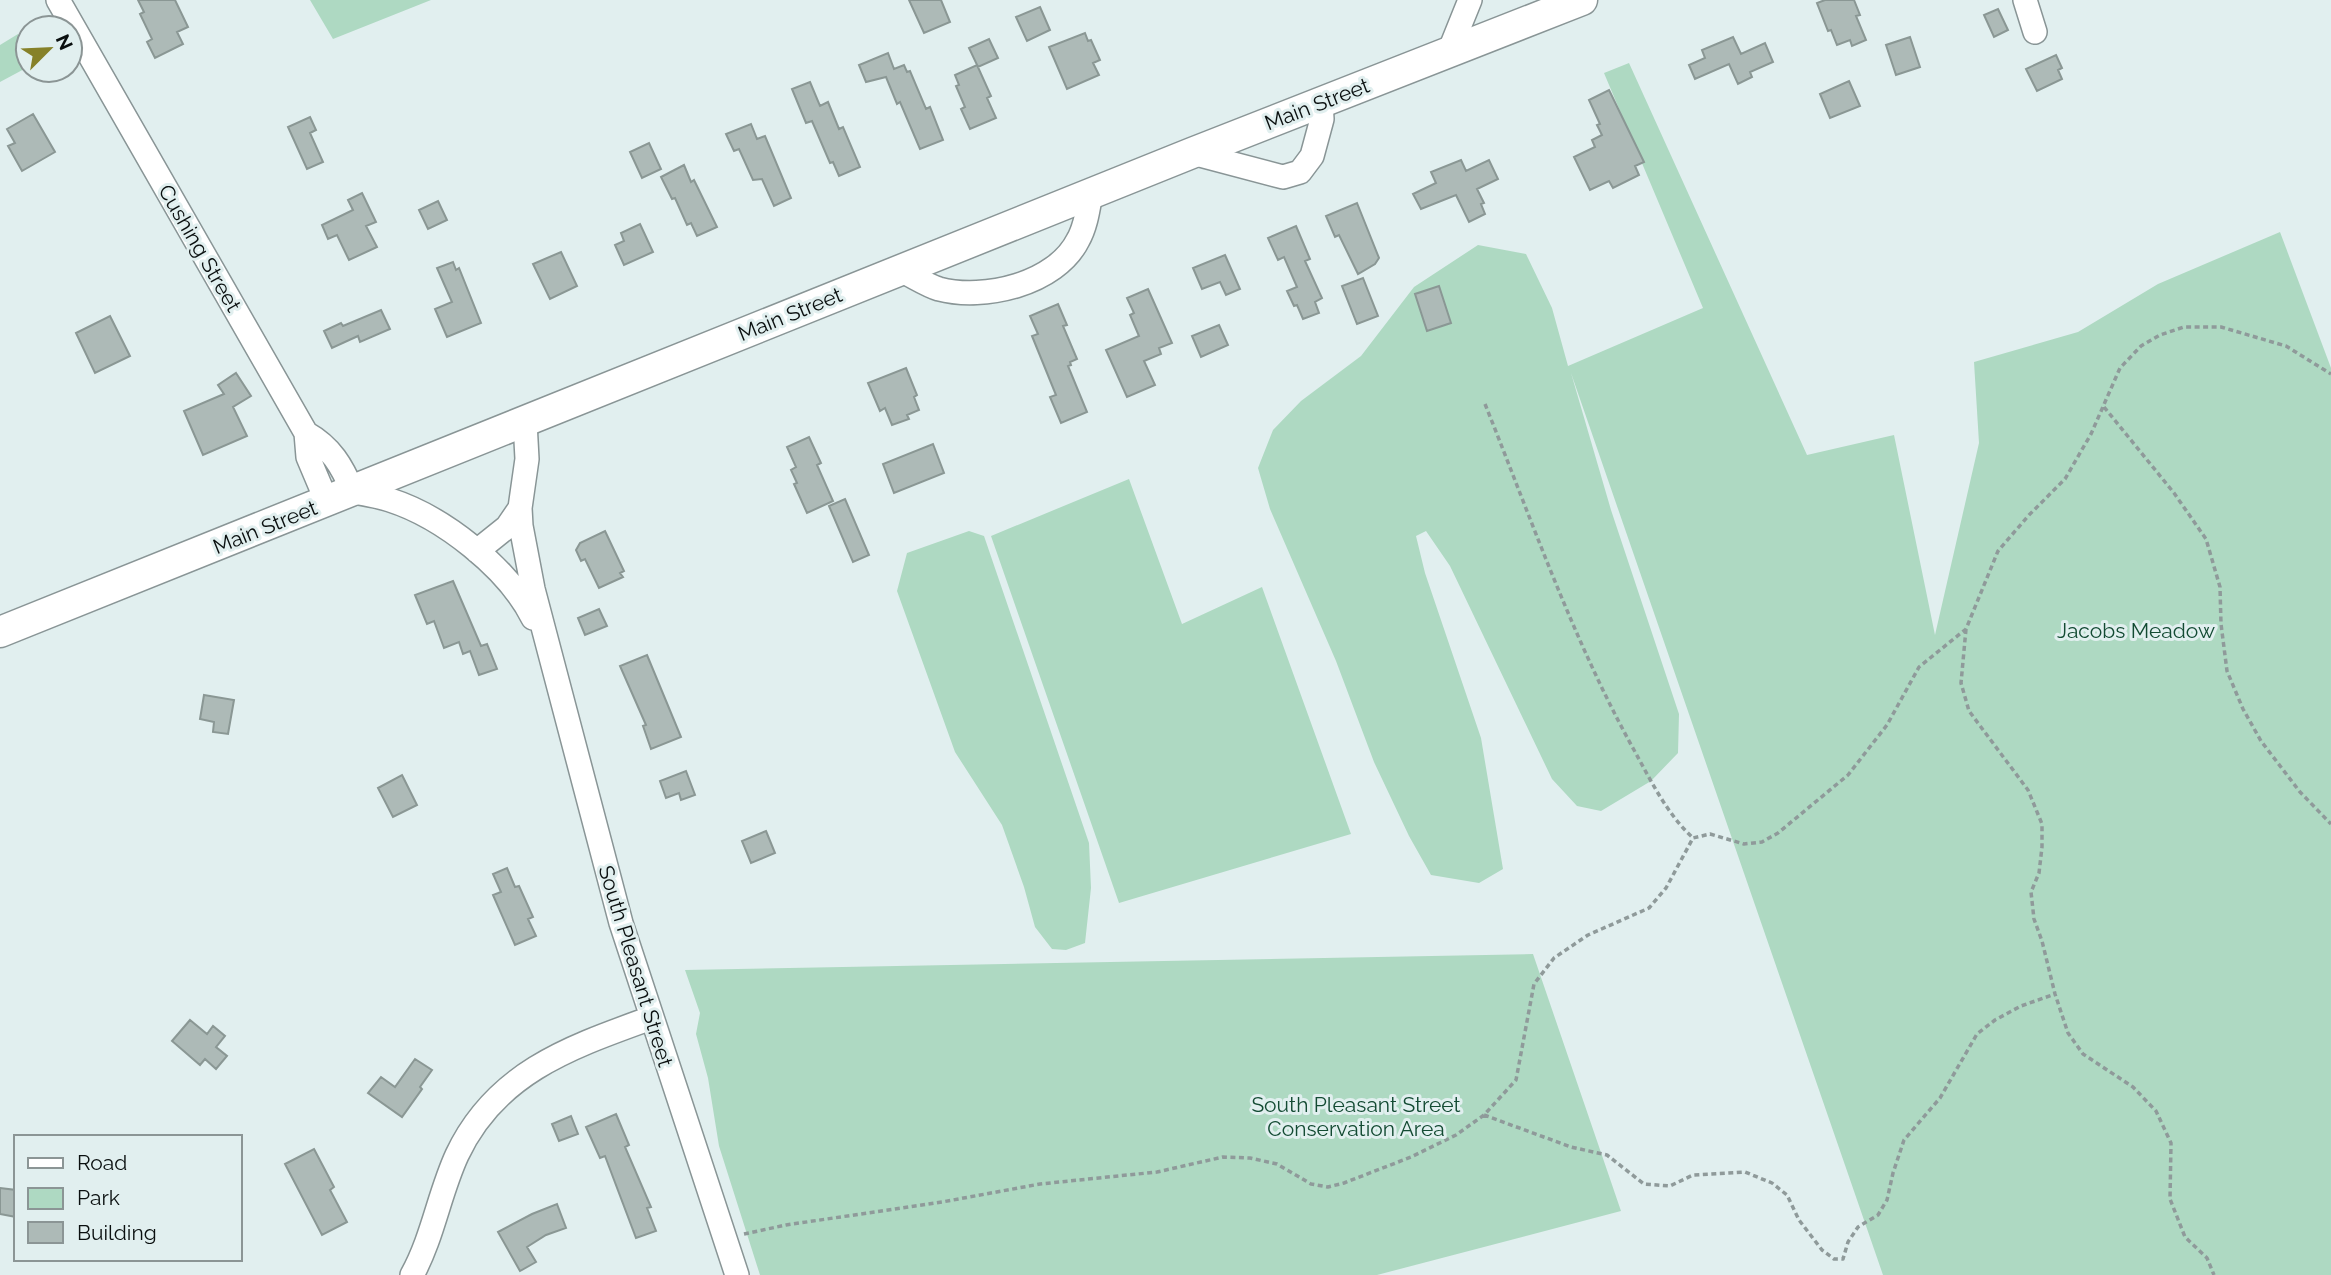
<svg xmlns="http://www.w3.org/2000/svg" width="2331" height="1275" viewBox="0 0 2331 1275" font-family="Raleway,sans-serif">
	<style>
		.green { fill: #aed9c2 }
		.building { fill: #adbab7; stroke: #8a9794; stroke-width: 2 }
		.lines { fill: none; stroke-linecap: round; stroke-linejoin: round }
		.minor-casing { stroke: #899596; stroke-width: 26 }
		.major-casing { stroke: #899596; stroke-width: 33 }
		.path { stroke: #8f9a9a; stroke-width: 3.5; stroke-dasharray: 5 3.5; stroke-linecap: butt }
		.minor { stroke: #fff; stroke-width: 23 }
		.major { stroke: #fff; stroke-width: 30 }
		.labels { text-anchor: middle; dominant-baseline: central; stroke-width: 6; stroke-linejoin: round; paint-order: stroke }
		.street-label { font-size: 21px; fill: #0a0f0f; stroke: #e1efef }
		.park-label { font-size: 21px; fill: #134b33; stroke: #e1efef }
	</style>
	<rect width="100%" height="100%" fill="#e1efef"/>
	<path class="green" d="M310,0H431L333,39Z
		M18,34L28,52V67L0,82V45Z
		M1629,63L1807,455L1894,435L1935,635L1979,443L1974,362L2078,332L2158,284L2280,232L2331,368V1275H1883L1571,373L1611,510L1679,714L1678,753L1651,781L1601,811L1577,806L1552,779L1450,566L1426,531L1416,536L1425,573L1481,738L1503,869L1479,883L1431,875L1409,836L1374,762L1336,661L1270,509L1258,468L1273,430L1301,401L1361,356L1414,287L1478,245L1526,254L1552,308L1568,366L1703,308L1604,73Z
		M1129,479L1182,624L1262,587L1351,834L1119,903L991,536Z
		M969,531L984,536L1089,843L1091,888L1085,943L1066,950L1052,949L1035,927L1024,887L1002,825L955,752L897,591L907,553Z
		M1533,954L1621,1211L1377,1275H760L719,1146L708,1078L696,1034L700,1013L685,970Z"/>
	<path class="building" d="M138,0H175L188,27L177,32L183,44L155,58L147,42L152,39L140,14L144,12Z
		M909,0H941L950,22L924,33Z
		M1825,0H1854L1860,15L1856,16L1866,40L1852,46L1850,40L1837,45L1831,30L1828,31L1817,3Z
		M1040,7L1050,30L1027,41L1016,17Z
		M1998,9L2008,30L1994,37L1984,15Z
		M1085,33L1088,41L1091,40L1100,60L1093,63L1099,75L1067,89L1049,47Z
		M1733,37L1741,54L1765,43L1773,62L1750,72L1752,77L1738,84L1729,64L1695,79L1689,65L1705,58L1702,50Z
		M1910,37L1920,67L1896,75L1886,45Z
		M989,39L998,58L978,67L969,48Z
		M888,53L894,69L904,65L907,72L910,71L926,109L930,107L943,140L920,149L900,102L897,104L886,77L866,82L859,65Z
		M2056,55L2062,68L2058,70L2062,79L2037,91L2026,69Z
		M977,65L991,96L987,98L996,118L970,129L961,109L965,107L956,86L959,85L955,75Z
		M1849,81L1860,106L1830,118L1820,94Z
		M810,82L820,106L828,102L839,129L843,127L860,167L839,176L833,162L830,163L812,121L806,123L792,89Z
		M1609,90L1644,162L1635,166L1639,175L1613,188L1609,181L1590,190L1574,157L1595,147L1592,140L1602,135L1597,125L1600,124L1589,100Z
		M33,114L55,152L22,171L8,146L15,143L7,129Z
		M310,117L316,130L310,133L323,162L307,169L288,127Z
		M751,124L757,139L765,136L791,198L774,206L762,179L753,180L739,149L734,151L726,134Z
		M649,143L661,169L642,178L630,152Z
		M1461,160L1466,171L1489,160L1498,179L1477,189L1484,203L1481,204L1485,214L1469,222L1456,195L1421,209L1413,194L1436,183L1431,172Z
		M684,165L691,182L694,180L717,227L697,236L691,223L687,225L675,198L672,199L661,177Z
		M362,193L376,222L366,226L377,247L349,260L337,235L328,239L322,225L353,210L348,200Z
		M438,201L447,220L428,229L419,210Z
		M1357,203L1379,258L1375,264L1358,274L1339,235L1335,237L1326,216Z
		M640,224L653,252L624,265L615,245L624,241L621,233Z
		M1296,226L1310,259L1305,261L1322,298L1315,302L1319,313L1303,319L1297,305L1294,306L1287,291L1297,287L1284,257L1278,260L1268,238Z
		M561,252L577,286L550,299L533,264Z
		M1225,255L1240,289L1226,295L1220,282L1202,289L1193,268Z
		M453,262L456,270L459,268L481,323L447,337L435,309L452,302L437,268Z
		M1363,278L1378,316L1357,324L1342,286Z
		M1439,286L1451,323L1427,331L1415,294Z
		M1148,289L1172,343L1159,348L1161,354L1144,361L1155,385L1127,397L1106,350L1139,336L1130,315L1134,313L1127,298Z
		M1058,304L1067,325L1063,326L1077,359L1070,362L1071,365L1068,366L1087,412L1061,423L1050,397L1056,395L1032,336L1038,334L1030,316Z
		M381,310L390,329L360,342L358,336L332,348L324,331L341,323L343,326Z
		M110,316L130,356L95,373L76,333Z
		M1219,325L1228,345L1201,357L1192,336Z
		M906,368L917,395L914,397L919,410L907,415L909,419L892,425L885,408L880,411L868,383Z
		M236,373L251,396L233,407L247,436L203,455L184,411L224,394L218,385Z
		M809,437L821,463L817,465L833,501L807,513L794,484L797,483L791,470L796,467L787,447Z
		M933,444L944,473L894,493L883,464Z
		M845,499L869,555L853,562L829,506Z
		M605,531L624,571L620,573L623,577L599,588L585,559L581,561L576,550L580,543Z
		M453,581L481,646L487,644L497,669L479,675L470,651L463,654L459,642L444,648L434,621L427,624L415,595Z
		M599,609L607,626L585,635L578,618Z
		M647,655L681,737L651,749L643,726L646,725L620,666Z
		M204,695L234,700L228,734L213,732L214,722L200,719Z
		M686,771L695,795L681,800L679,793L666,798L660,781Z
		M402,775L417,805L393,817L378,788Z
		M766,831L775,853L751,863L742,841Z
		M507,868L515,887L519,886L533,917L528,919L536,936L515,945L493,895L501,892L493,874Z
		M190,1020L207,1034L213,1026L225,1036L216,1047L227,1056L216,1069L205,1059L200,1065L172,1041Z
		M415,1059L432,1070L420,1087L422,1089L402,1117L368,1093L381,1077L395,1087Z
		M616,1114L629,1145L625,1147L651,1207L647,1208L656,1231L636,1238L605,1156L600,1158L586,1127Z
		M571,1116L578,1134L559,1141L552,1124Z
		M314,1149L334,1187L330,1190L347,1222L322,1235L285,1164Z
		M0,1188L16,1190V1217L0,1214Z
		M557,1204L566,1228L546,1235L527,1247L536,1262L520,1271L498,1232L532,1214Z"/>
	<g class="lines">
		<defs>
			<path id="minor" d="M58,0L306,433L308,457L327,502
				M2025,0L2035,32
				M1449,52L1470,0
				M1192,153L1283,177L1300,172L1312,156L1322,119L1321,102
				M900,270C913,276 926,285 939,289C984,301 1056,284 1078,240C1086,226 1088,209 1091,193
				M525,422L527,459L520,508L521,526L533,589L621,923L737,1275
				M306,433C331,447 342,466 353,492C365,494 378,496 390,500C443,517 508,568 533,618
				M477,551L507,527L520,508
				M412,1275C433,1237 439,1194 457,1155C496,1072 571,1047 651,1018"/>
			<path id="major" d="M0,632L1192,153L1582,0"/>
		</defs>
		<use href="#minor" class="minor-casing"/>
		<use href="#major" class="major-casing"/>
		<path class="path" d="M1485,404C1532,521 1573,640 1634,750C1651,781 1667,814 1693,838
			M2104,407L2174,493L2206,539L2220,587L2221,624L2227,671L2243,709L2261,741L2300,792L2331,824
			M1966,629L1961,683L1969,711L2028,790L2042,824V847L2039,873L2031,892L2034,919L2042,941L2055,994L2068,1033L2083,1054L2133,1087L2156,1111L2171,1143L2170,1199L2185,1237L2207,1258L2214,1275
			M1484,1115L1571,1147L1607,1155L1644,1184L1670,1186L1693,1175L1745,1172L1772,1183L1787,1195L1799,1220L1822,1250L1834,1259H1843L1848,1242L1858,1227L1878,1215L1887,1200L1893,1173L1904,1140L1940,1098L1977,1034L1995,1020L2021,1006L2055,994
			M744,1234L786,1225L942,1202L1040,1184L1157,1172L1223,1157L1250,1158L1277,1164L1311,1184L1328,1187L1344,1183L1411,1157L1456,1135L1484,1115L1516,1080L1534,984L1554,958L1588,935L1649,908L1666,888L1693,838L1710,834L1744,844L1762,842L1778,833L1848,775L1887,725L1919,667L1966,629L1998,551L2029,515L2065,479L2091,434L2120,368L2141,346L2160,335L2184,327H2221L2286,346L2331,374"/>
		<use href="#minor" class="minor"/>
		<use href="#major" class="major"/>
	</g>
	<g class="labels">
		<g class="street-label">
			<text transform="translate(1317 104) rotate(-21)">Main Street</text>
			<text transform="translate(200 248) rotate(60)">Cushing Street</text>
			<text transform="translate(790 314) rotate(-22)">Main Street</text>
			<text transform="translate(265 527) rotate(-22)">Main Street</text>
			<text transform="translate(636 966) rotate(73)">South Pleasant Street</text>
		</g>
		<g class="park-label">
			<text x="2136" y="630">Jacobs Meadow</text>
			<text x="1356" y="1104">South Pleasant Street<tspan x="1356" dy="24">Conservation Area</tspan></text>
		</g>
	</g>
	<rect x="14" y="1135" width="228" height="126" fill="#e1efef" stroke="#8b9595" stroke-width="2"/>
	<rect x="28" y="1158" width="35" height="10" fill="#ffffff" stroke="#8b9595" stroke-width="2"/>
	<text x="77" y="1170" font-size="21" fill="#0a0f0f">Road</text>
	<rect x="28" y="1188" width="35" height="21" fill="#aed9c2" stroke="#8b9595" stroke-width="2"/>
	<text x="77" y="1205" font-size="21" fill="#0a0f0f">Park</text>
	<rect x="28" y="1222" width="35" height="21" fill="#adbab7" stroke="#8b9595" stroke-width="2"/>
	<text x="77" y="1240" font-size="21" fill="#0a0f0f">Building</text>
	<g transform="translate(49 49) rotate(66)"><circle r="33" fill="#e1efef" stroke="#8b9595" stroke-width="2"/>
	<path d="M0-5L12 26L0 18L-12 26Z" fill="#868129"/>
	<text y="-10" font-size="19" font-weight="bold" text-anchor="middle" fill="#0a0f0f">N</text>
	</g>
</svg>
